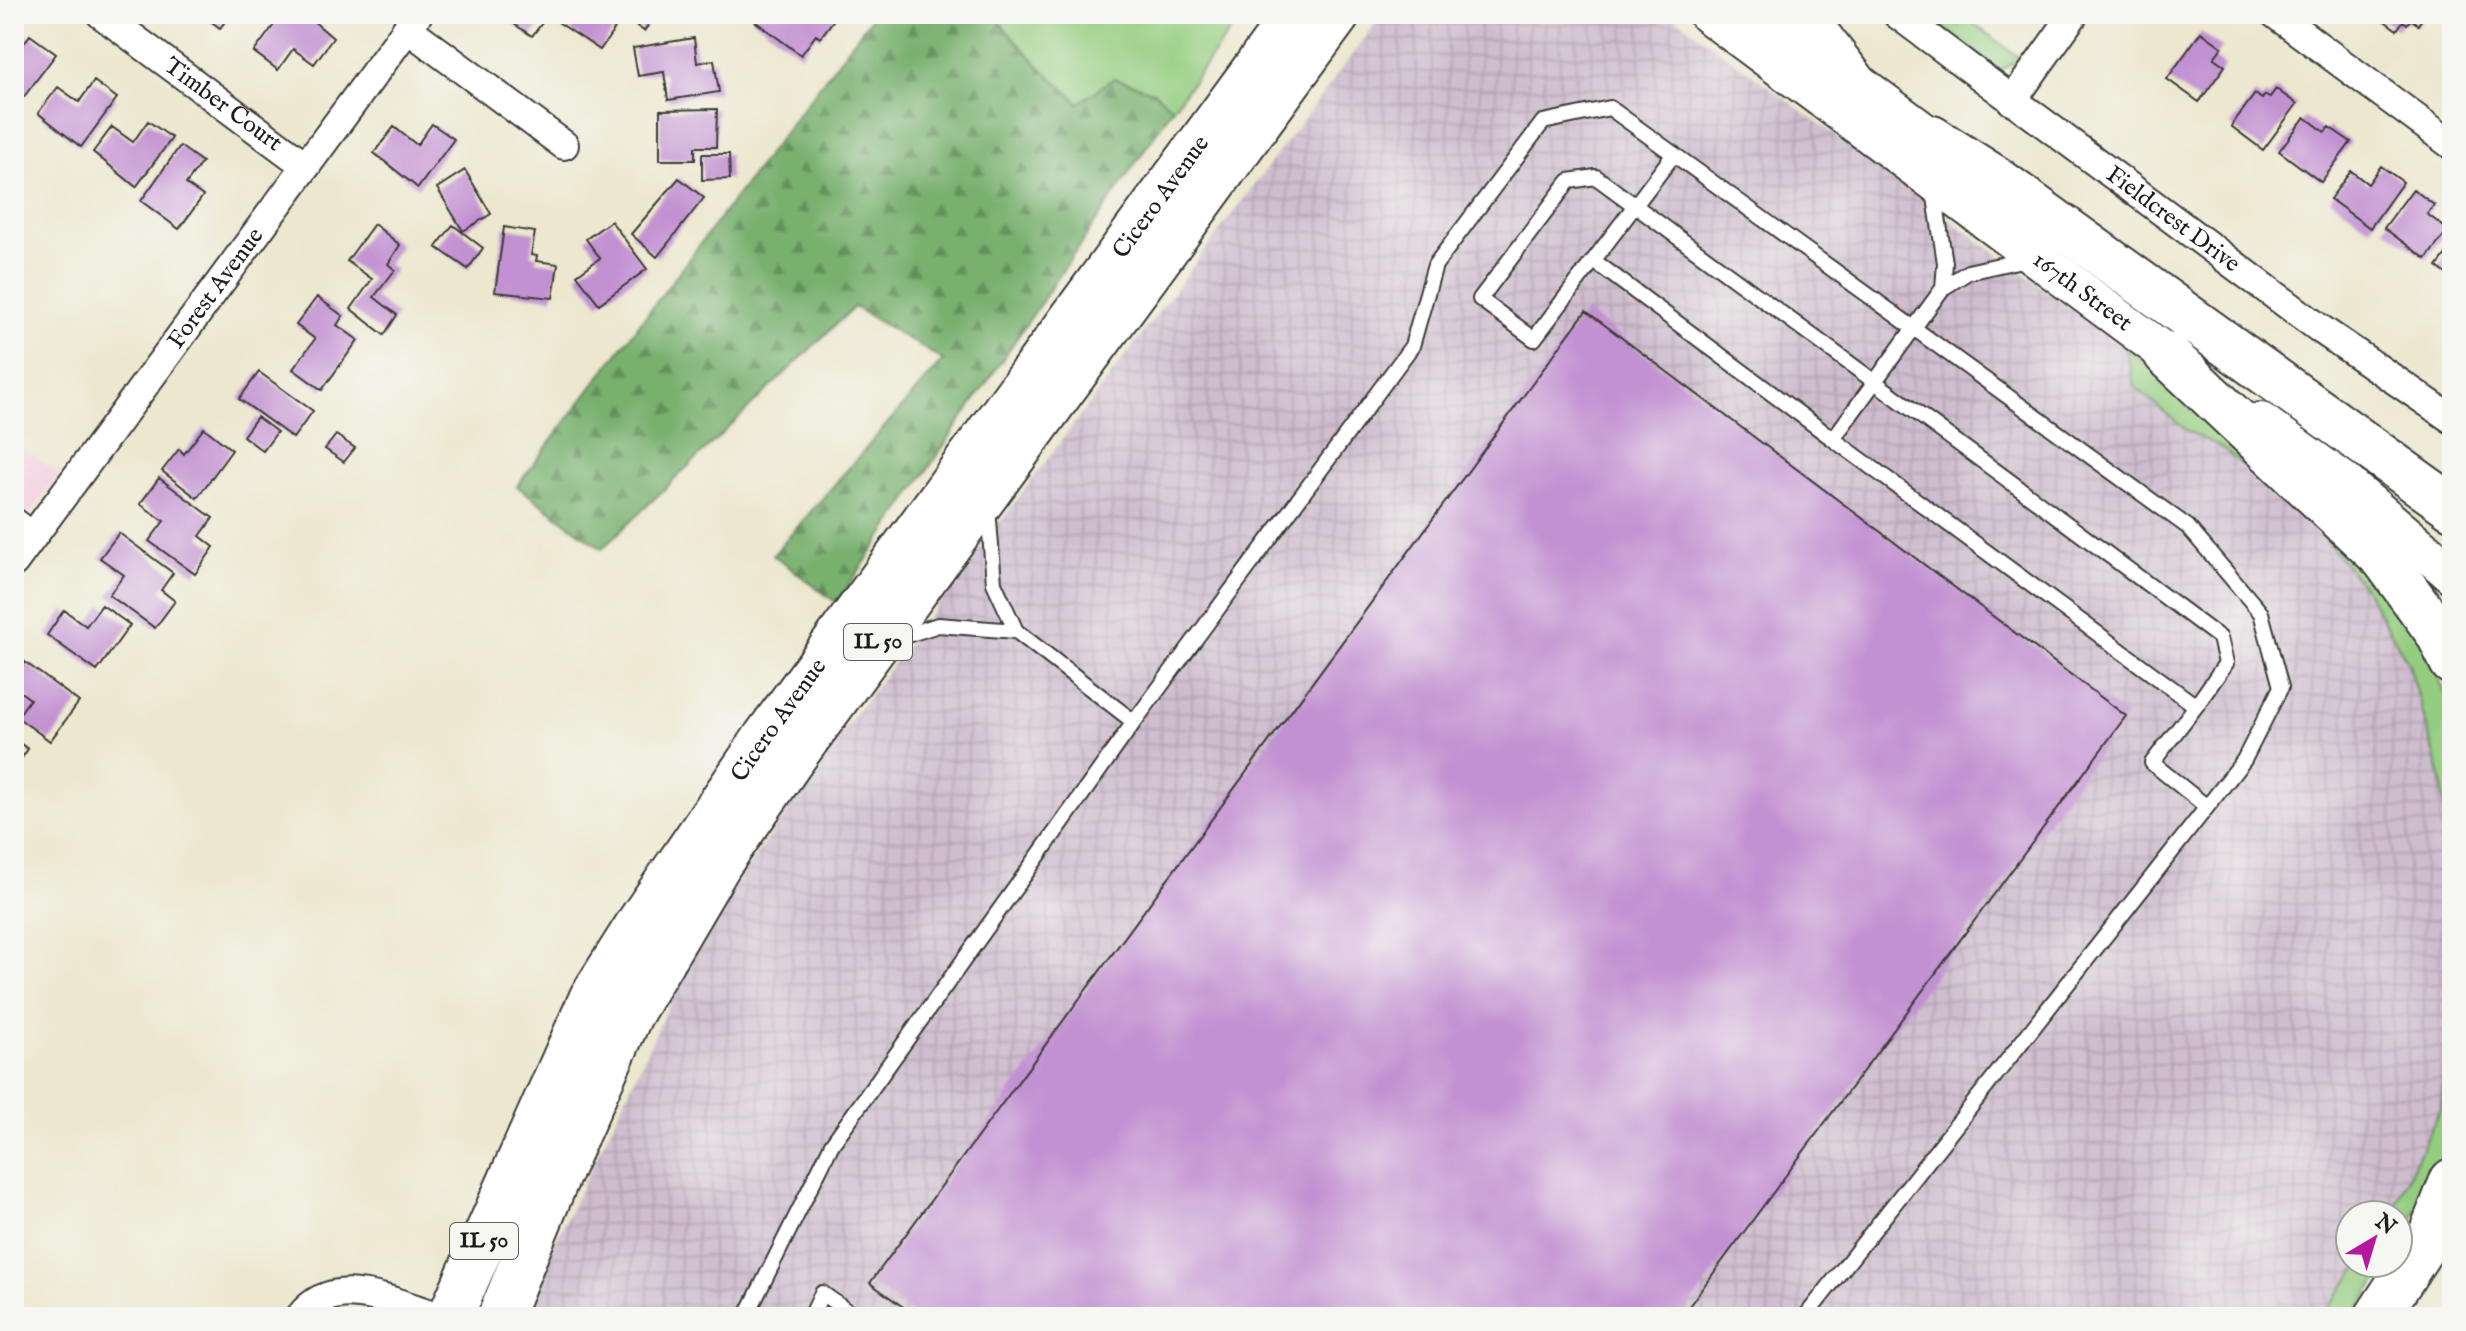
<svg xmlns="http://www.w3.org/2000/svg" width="2466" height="1331" viewBox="0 0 2466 1331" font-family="'IM FELL English',serif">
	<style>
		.built { fill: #f3cfe0 }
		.industrial { fill: url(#industrial-grid) }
		.green { fill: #95cd80; stroke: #58744e; stroke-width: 2 }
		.forest { fill: url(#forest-firs); stroke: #4a6645; stroke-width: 2 }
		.building { fill: #c291d1 }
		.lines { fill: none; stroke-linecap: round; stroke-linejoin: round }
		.service-casing { stroke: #3b3a37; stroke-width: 18 }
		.minor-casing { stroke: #3b3a37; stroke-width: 32 }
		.secondary-casing { stroke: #3b3a37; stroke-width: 42 }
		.primary-casing { stroke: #3b3a37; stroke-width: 48 }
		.motorway-casing { stroke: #3b3a37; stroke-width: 48 }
		.service { stroke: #fff; stroke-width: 14 }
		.minor { stroke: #fff; stroke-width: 28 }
		.secondary { stroke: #fff; stroke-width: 38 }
		.primary { stroke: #fff; stroke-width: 44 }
		.motorway { stroke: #fff; stroke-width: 44 }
		.labels { text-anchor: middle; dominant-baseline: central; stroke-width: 7; stroke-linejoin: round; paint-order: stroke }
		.shield { fill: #f6f6f2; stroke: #5d5d5c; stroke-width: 2 }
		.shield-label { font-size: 22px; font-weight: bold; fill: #1c1c1c }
		.street-label { font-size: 24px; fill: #1c1c1c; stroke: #f6f6f2 }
	</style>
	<defs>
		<pattern id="industrial-grid" width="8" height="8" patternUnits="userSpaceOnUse" patternTransform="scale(2)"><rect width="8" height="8" fill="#cfbdcf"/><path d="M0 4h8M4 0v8" fill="none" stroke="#b1a2b1"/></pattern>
		<pattern id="forest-firs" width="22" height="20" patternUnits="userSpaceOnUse" patternTransform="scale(2)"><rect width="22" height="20" fill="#78b06e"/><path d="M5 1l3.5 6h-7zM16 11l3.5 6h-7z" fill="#628e5a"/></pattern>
	</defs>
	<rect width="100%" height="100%" fill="#f6f6f2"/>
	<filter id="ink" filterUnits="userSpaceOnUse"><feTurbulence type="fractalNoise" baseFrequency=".0125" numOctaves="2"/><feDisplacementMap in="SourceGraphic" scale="16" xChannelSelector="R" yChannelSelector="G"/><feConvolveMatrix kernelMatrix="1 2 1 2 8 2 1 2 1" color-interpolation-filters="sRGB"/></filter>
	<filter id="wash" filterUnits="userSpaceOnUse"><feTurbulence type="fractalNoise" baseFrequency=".006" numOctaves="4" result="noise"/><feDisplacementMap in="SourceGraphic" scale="32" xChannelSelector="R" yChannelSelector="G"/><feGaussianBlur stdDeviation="1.8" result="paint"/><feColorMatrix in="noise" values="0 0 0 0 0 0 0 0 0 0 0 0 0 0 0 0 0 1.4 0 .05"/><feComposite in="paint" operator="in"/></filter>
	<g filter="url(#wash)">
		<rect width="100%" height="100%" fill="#ece7ce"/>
		<path class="built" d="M14,442L60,474L14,536Z"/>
		<path class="industrial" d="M1383,14H1670L2125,348L2136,387L2187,431L2219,446L2306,516L2364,587L2409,664L2442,781L2450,866L2452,948L2442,1105L2391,1215H2350V1263H2361L2322,1317H518L626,1097L701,935L820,761Z"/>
		<path class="green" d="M992,14H1243L1173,108L1153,91L1079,103L1038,65Z
			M1925,14H1961L2021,59L1999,71Z
			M2125,348L2173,382L2402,598L2452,707V903L2442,781L2409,664L2364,587L2306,516L2219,446L2187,431L2135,387Z
			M2452,948V1138L2398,1247V1215H2391L2442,1105Z
			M2361,1263H2389L2353,1317H2322Z"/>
		<path class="forest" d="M874,14H992L1038,65L1079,103L1114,78L1153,91L1173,108L837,603L773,555L943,360L854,307L602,549L517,486Z"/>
		<g id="blocks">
			<path class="building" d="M201,14H231L220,28Z
				M282,14H305L333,38L314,64L293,49L278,70L254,52Z
				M513,14H549L532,36L508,20Z
				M564,14H605L618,24L600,50L558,22Z
				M619,14H656L644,31Z
				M756,14H838L820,38L816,35L801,55L752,19Z
				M2375,14H2425L2418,25L2411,19L2407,24L2403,21L2397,30Z
				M2201,32L2222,47L2214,58L2225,66L2199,102L2167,79Z
				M30,35L56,54L23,98L14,92V57Z
				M694,38L697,63L714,60L719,92L668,100L664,72L638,76L633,48Z
				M94,81L117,98L81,147L38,113L58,87L79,102Z
				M2276,89L2297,104L2263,150L2231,126L2255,94L2262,99L2265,95L2270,97Z
				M717,109L716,147H695V160H660V110Z
				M2305,117L2325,132L2329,127L2351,142L2321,182L2279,151Z
				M148,121L172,138L136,187L93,152L112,127L133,142Z
				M432,124L454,139L418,188L374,153L394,127L417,145Z
				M180,146L202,162L186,184L203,196L179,229L141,201Z
				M702,154H729L730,179L702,180Z
				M2381,166L2403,182L2370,228L2330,199L2351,171L2368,184Z
				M465,170L491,214L463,231L437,188Z
				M679,178L704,198L657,257L631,234Z
				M2413,189L2434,205L2427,214L2448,230L2426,259L2384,228Z
				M611,221L647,269L599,304L577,275L600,258L586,239Z
				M374,224L400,245L388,264L395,270L374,297L397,315L384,335L351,309L372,279L347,261Z
				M453,225L483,248L468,269L436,247Z
				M504,227L535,232L531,255L537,256L536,261L558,264L553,298L495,292Z
				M2452,247V278L2437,267Z
				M317,297L343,316L337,325L358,340L322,390L293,369L315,339L296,325Z
				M1586,311L2126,716L1681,1317H917L870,1283Z
				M259,372L313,411L293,438L239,399Z
				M257,417L277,432L263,451L243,436Z
				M204,428L232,450L197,498L162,471L179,449L184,454Z
				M336,435L355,448L344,462L325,449Z
				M159,478L213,518L200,536L214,547L195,574L149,541L164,521L140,504Z
				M119,533L173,573L161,590L175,601L155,628L109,595L124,575L100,558Z
				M102,605L130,625L97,671L47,635L64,610L86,626Z
				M25,662L79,702L50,741L17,717L30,699L14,687V676Z
				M14,739L28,749L14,769Z"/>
		</g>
	</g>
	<g filter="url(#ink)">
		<use href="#blocks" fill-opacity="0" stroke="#3b3a37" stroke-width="2"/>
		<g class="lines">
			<defs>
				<path id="service" d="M1674,154L1534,339L1480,299L1569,181L1596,177C1805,329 2013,483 2220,638L2226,663L2196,706
					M1934,191L1945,263L1943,288L1968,272L2026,259
					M1594,261L1833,439
					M1943,288L1833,439L2196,706L2152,763L2207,807
					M14,514L37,531
					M895,639L938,625L1016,631L994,583L988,508
					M1134,722L1412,346L1435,265L1543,122L1610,108L2188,527L2261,613L2281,687L2244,760L1805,1317
					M746,1317L832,1144L1134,722L1016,631
					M811,1317L822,1293L855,1317"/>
				<g id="minor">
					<path id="s1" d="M101,14L306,166"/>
					<path id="s2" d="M1897,14L2319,328L2452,419"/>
					<path d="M2275,14L2452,145"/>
					<path d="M407,28L564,145"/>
					<path d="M2012,101L2074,14"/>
					<path id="s3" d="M14,562L418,14"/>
					<path d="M300,1317C335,1271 395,1304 440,1317"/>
				</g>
				<g id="secondary">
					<path id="s4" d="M1708,14L2191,372"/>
					<path d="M1765,14L1956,156"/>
					<path d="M2261,422L2343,481L2452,574"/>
				</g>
				<g id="primary">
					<path d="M1793,14L1819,37L1853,81"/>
					<path id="s5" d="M450,1317L592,997L640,921L765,738L1295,14"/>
					<path d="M500,1317L556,1180L630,1015L719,864L793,758L1338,14"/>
				</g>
				<path id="motorway" d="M1932,138L1995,178L2452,507
					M2166,354L2384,559L2438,633L2452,662
					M2377,1317L2431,1234L2452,1181"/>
			</defs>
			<use href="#service" class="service-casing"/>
			<use href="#minor" class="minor-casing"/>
			<use href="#secondary" class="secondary-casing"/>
			<use href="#primary" class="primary-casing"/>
			<use href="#motorway" class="motorway-casing"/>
			<use href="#service" class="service"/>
			<use href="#minor" class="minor"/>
			<use href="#secondary" class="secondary"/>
			<use href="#primary" class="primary"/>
			<use href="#motorway" class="motorway"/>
		</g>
	</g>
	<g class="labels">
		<g class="shield">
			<rect x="844" y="624" width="68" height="36" rx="6"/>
			<rect x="450" y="1223" width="68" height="36" rx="6"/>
		</g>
		<g class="shield-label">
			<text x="878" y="642">IL 50</text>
			<text x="484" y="1241">IL 50</text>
		</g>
		<g class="street-label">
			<text stroke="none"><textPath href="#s1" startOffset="152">Timber Court</textPath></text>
			<text stroke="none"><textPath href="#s5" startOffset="1332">Cicero Avenue</textPath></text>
			<text stroke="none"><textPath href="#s2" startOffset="344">Fieldcrest Drive</textPath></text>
			<text stroke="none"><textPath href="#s3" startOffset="340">Forest Avenue</textPath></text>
			<text stroke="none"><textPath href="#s4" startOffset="466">167th Street</textPath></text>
			<text stroke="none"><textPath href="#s5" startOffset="684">Cicero Avenue</textPath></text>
		</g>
	</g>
	<rect width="2466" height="1331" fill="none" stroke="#f6f6f2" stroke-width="48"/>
	<g transform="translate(2374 1239) rotate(38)"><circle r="38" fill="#f6f6f2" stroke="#9f9f9c" stroke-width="2"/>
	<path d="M0-6L14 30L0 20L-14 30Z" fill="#b5179e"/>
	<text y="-12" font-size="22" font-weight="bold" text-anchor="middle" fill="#1c1c1c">N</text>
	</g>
</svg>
